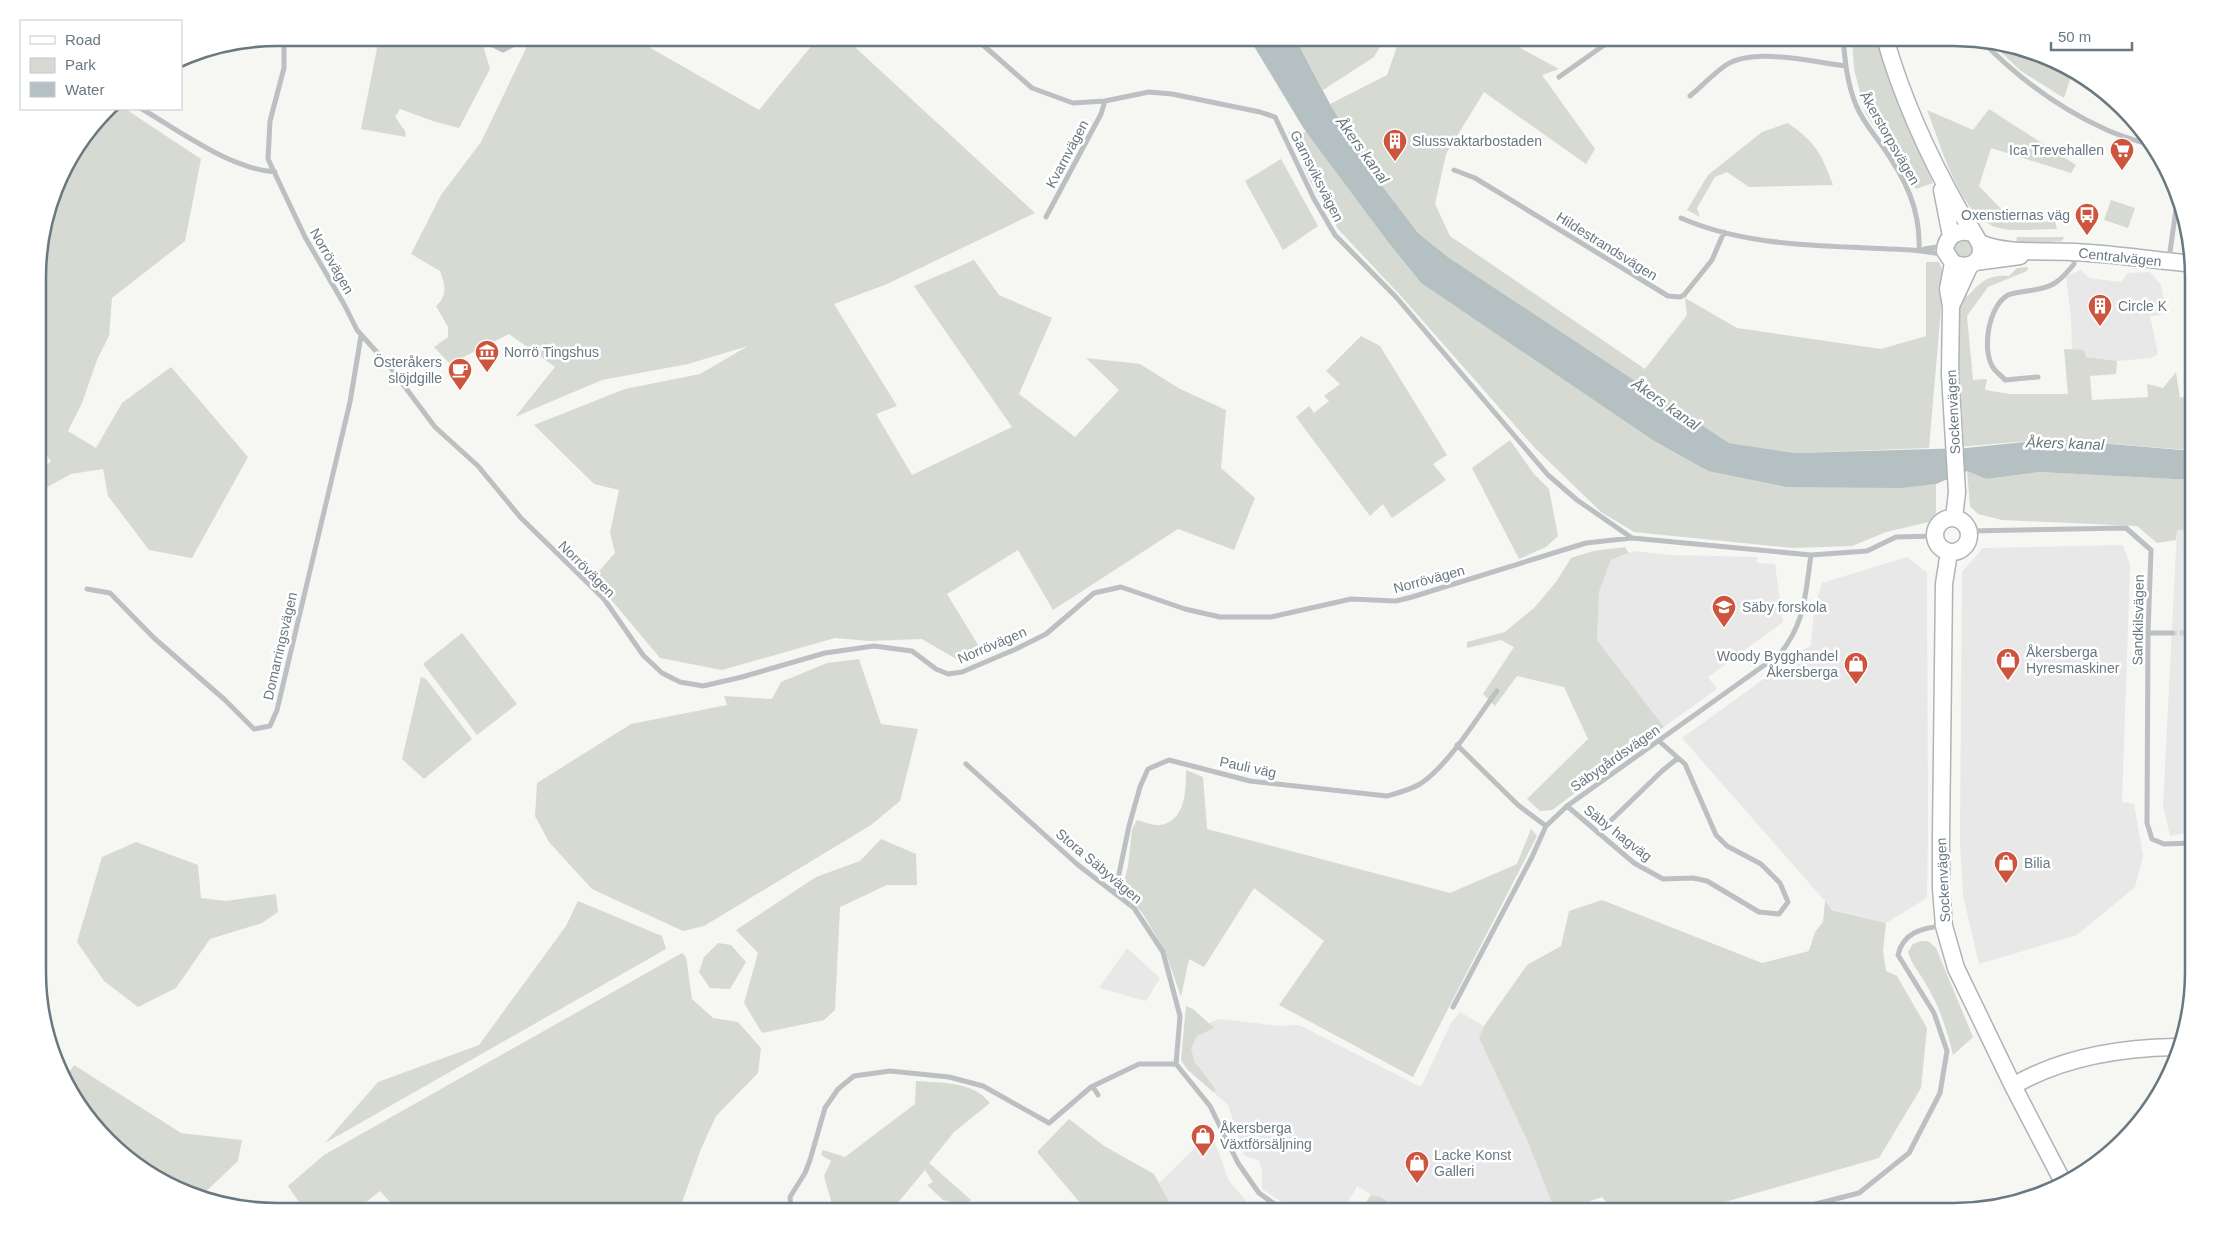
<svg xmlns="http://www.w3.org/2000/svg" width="2231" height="1249" viewBox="0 0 2231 1249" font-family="Helvetica,sans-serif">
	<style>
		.built { fill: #e7e8e7 }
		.green { fill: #d6dad3 }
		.water { fill: #b5c0c3 }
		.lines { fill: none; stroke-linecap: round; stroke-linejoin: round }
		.street-tunnel { stroke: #d3d6d6; stroke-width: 5; stroke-dasharray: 5 2.5; stroke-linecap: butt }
		.secondary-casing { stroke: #aeb4b8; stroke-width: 19 }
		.street { stroke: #bcc0c3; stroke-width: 5 }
		.secondary { stroke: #fff; stroke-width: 16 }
		.labels { text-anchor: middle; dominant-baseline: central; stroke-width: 5; stroke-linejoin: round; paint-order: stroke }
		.street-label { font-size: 14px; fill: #697881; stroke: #fff }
		.poi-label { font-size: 14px; fill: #697881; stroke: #fff; text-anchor: start }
		.water-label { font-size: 15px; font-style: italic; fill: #65787d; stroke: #fff }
		.rim { fill: none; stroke: #697881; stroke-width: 2.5 }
	</style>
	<rect width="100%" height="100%" fill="#f6f6f3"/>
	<path class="built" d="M2081,270L2089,278L2121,282L2128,273L2150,272L2161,285L2164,301H2161L2162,315L2150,316L2158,354L2151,358L2117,361L2086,357L2084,350H2072L2071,317L2066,276Z
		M2177,530H2193V832L2170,836L2163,806Z
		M2123,545L2130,565L2122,802L2134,804L2143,856L2135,887L2077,935L1979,964L1963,895L1960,843L1962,572L1983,548Z
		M1635,551L1669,555L1758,557L1756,563L1775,564L1783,622L1708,677L1717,689L1664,727L1597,640L1599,592L1611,560Z
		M1907,557L1927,573L1928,829L1927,898L1886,923L1832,909L1682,738L1811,645L1814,611L1822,583Z
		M1127,948L1160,978L1146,1001L1099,988Z
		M1460,1012L1484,1026L1479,1038L1527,1140L1555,1211H1400L1381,1197L1371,1195L1357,1186L1343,1211H1296L1262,1189V1170L1259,1161L1244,1155L1228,1105L1188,1070L1189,1038L1198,1027L1219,1019L1280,1026L1299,1025L1421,1087L1451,1023Z
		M1211,1132L1229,1181L1255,1211H1174L1159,1183Z"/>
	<path class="green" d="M379,38H481L490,69L459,128L433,121L400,109L395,117L405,131L406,137L361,129Z
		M531,38H633L759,110L818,38H845L1035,213L887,284L834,304L897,406L876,414L912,475L1012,427L914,286L974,260L999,295L1052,318L1019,394L1075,437L1119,390L1086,358L1140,364L1180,389L1226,410L1221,468L1255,498L1234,550L1178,529L1053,610L1018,550L947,594L983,653L958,660L922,639L869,641L835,638L722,670L660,658L593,578L615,553L610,533L619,490L594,484L534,425L625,389L700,374L748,346L688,364L602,380L515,417L555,367L509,334L450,364L434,347L448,337V327L436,306C448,296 445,285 440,271L411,254L441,195L481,142Z
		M1295,38H1385L1374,57L1323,90Z
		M1400,38H1502L1559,69L1542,75L1595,149L1586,164L1484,92L1446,154L1435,204L1450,236L1645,369L1687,315L1685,298L1737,328L1881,349L1926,336V262H1939L1944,274L1929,448L1795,453L1729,443L1448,257L1418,233L1370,170L1330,104L1387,75Z
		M1852,38H1875L1897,99L1933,183L1916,189L1865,112L1854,69Z
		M1990,42L2016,46L2073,70L2064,98L2021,71Z
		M110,109L127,110L201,159L185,241L112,298L109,336L97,360L82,403L68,431L96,448L122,403L171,367L248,457L192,558L149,550L108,496L103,469L71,474L40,491V472L51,461L40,448V247L62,171Z
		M1989,109L2076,165L2071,173L1991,148L1979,186L2003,211L2041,222L2055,221L2057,229C2038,229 2017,232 1999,228C1959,218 1941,144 1927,110L1973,130Z
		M1788,123C1816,143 1821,153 1833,185L1749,187L1727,172L1715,177L1697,208L1700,217L1687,210L1708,175L1762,132Z
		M1288,132H1307L1388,242L1421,283L1654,441L1708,471L1903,488L1936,484V513L1929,522L1886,532L1852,546L1792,548L1634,532L1601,512L1534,447L1400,295L1338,229L1310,181Z
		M1281,159L1318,226L1283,250L1245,181Z
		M2111,200L2135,208L2128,228L2104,220Z
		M2017,237H2064L2062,241L2016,245Z
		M1954 248a9 9 0 1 1 18 0a9 9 0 1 1-18 0Z
		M2028,267L2027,271L1988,287L1967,316L1973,380L1987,379L1985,390L2010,394H2068L2064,349L2084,350L2086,357L2117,361L2116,374L2090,376L2092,400L2148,397L2147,384L2163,388L2176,372L2180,398L2187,395L2188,450L2052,439L1946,448L1953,339L1962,297L1969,295C1980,281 1991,274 2009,276L2017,268Z
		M1361,336L1380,346L1447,455L1433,464L1446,480L1392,518L1383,504L1370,516L1296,417L1309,406L1314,413L1329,401L1324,396L1340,384L1326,371Z
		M1510,440L1534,474L1549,489L1558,536L1546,547L1519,559L1472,468Z
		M1967,471L1986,479L2039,472L2193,480V530H2177L2176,540L2157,543L2137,526L2002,520L1978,514L1970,506Z
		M1625,547L1629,553L1611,560L1599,592L1597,640L1664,727L1552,810L1540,811L1527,799L1588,739L1564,687L1517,676L1495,706L1483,694L1514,647L1501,640L1467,648V642L1505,632L1534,608L1556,582L1571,558L1593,551Z
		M462,633L517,704L477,735L423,664Z
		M859,659L881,724L918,729L900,801L871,825L704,926L683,931L592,889L549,842L535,816L537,783L631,724L727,705L724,696L772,699L781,682L827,663Z
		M421,677L426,679L472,739L424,779L402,759Z
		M1186,770L1203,777L1207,829L1450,893L1517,864L1531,829L1537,836L1413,1077L1279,1005L1324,941L1254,888L1204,967L1189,959L1181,997L1165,951L1143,914L1122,890L1128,866L1132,829L1137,820C1144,822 1154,826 1160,825C1186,821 1186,790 1186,770Z
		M881,839L916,854L917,885H887L840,907L835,1010L824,1020L762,1033L744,1003L758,953L736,930L816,877L860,861Z
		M136,842L198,865L201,898L226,901L276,894L278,912L262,923L210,939L176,988L138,1007L104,981L77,942L102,857Z
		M1602,900L1762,963L1809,951L1815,932L1823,922L1825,901L1832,910L1886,923L1883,951L1886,971L1897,976L1927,1028L1921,1088L1879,1158L1693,1211H1614L1602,1197L1561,1211H1555L1527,1140L1479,1038L1484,1026L1527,965L1561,946L1569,911Z
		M578,901L662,936L666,949L325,1143L378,1082L479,1045L566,926Z
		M1921,941H1928L1936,948L1973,1037L1953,1055C1947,1030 1940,1008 1927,986C1921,974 1912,966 1908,952L1913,944Z
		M718,943L731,945L746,962L730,989L710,988L699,972L704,957Z
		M682,953L686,957L692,999L713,1018L738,1022L761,1048L758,1073L716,1116L701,1149L679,1211H398L380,1191L355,1211H305L288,1186L324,1155Z
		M1186,1006L1193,1009L1214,1028L1197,1036L1191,1048L1194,1061L1216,1090L1213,1092L1188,1070L1181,1060Z
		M74,1065L181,1133L242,1140L238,1161L200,1197L158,1179L78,1105L67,1076Z
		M916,1081C941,1083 973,1081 990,1103L954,1132L929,1163L971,1200L963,1206L971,1211H961L963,1205L943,1200L927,1185L933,1182L925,1170L891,1211H834L824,1176L831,1161L821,1155L823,1150L845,1157L915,1104Z
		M1069,1119L1104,1146L1154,1174L1174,1211H1087L1037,1152Z
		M1371,1195L1381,1197L1400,1211H1360Z"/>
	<path class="water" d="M1249,38H1295L1330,104L1370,170L1418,233L1448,257L1729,443L1795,453L1966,448L2052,439L2193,451V480L2039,472L1986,479L1967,471L1936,484L1903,488L1787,487L1708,471L1654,441L1421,283L1388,242L1304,129Z"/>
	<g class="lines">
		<path class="street-tunnel" d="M2172,633H2193"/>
		<defs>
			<path id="secondary" d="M1885,38C1902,98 1928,155 1959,210C1964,218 1981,242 1981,249C1981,265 1965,269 1953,263L1945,251C1946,235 1959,229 1972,233
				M1942,190L1951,236
				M1980,243C2007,255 2046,250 2075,252C2114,254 2154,260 2193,264
				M1975,262L2020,256
				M1953,263L1948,289L1951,306L1950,375L1957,492L1954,518
				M1952,304L1970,265
				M1935 535a17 17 0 1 1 34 0a17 17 0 1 1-34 0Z
				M1949,552L1944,584L1941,838V888L1944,926L1956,968L2013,1086L2063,1182
				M2013,1086C2062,1057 2119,1048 2175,1047"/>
		</defs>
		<use href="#secondary" class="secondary-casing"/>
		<path class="street" d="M284,38V68L270,121L268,159L305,237L345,306L357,330L390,367L435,427L478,466L521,518L604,599L643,655L662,673L680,682L703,686L742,677L825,653L874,646L912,651L936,669L948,674L962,672L1016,649L1046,634L1094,593L1121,587L1185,609L1220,617H1271L1351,599L1396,601L1412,597L1586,543L1632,538L1811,555L1867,551L1896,537L1935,536
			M489,38L491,44L503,50L516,43L519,38
			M975,38L1032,88L1073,103L1105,101L1149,92L1172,94L1260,112L1275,117L1314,199L1335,235L1396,297L1548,475L1577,500L1632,538
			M1590,38L1602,46
			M1843,38C1845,61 1847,83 1856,105C1862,120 1872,132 1881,144C1905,178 1921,209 1919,251
			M1982,41C2018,78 2060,109 2107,130C2122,137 2139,141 2154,146
			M1559,77L1614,38
			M1690,96C1702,86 1713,74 1726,65C1755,47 1813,62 1846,66
			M142,109C179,131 231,169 275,172
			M1454,170L1475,178L1668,296L1680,297L1684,295L1712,260L1724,232
			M1046,217L1101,114L1105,101
			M1681,218C1740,244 1805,245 1868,248C1893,249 1919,249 1944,255
			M1924,249L1943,246
			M2169,259L2178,195
			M2038,377L2005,380C2002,376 1997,373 1994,369C1981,352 1988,306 2008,295C2013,293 2021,292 2027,291C2052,288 2059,283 2074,264V254
			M1969,531L2126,528L2151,550L2148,633L2147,823L2152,839L2164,844L2193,843
			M87,589L110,593L154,638L225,700L254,729L270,726L277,710L350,402L361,336
			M2148,633H2172
			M1457,745L1518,805L1546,826
			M966,764L1078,865L1134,908L1163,952L1180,1016L1176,1064L1210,1106L1238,1163L1259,1193L1284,1211
			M1567,806L1634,863L1663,879L1693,878L1707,881L1759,912L1779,914L1788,902L1780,883L1761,864L1727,846L1716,835L1685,764L1659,741
			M1598,833L1662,771L1678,758
			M1115,893L1129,826L1140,787L1148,769L1169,760L1250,781L1387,796C1398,793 1410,790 1420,784C1448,766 1476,719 1497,691
			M1453,1007L1532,857L1546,826L1567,806L1780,654C1806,621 1805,595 1811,555
			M1093,1087L1098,1095
			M791,1211L790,1197L805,1173L810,1160L825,1108L838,1089L854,1076L890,1071L949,1077L983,1086L1049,1123L1091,1087L1139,1064H1176
			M1788,1211L1859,1193L1909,1153L1940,1093L1947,1051L1934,1013L1898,955C1903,933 1921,928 1942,926"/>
		<use href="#secondary" class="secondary"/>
	</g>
	<defs>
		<symbol id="building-pin" viewBox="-11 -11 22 30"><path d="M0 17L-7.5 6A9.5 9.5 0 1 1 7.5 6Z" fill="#cd543d" stroke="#fff"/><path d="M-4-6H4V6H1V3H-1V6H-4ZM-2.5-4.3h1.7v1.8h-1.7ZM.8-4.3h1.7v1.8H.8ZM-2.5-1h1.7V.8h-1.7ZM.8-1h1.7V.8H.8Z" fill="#fff"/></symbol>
		<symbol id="supermarket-pin" viewBox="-11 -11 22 30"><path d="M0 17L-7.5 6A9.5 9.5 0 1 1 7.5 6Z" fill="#cd543d" stroke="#fff"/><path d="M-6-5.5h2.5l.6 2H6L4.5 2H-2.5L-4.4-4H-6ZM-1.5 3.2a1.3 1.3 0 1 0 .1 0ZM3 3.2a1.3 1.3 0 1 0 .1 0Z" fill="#fff"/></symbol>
		<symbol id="bus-pin" viewBox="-11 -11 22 30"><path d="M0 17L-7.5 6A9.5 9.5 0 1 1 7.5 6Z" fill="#cd543d" stroke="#fff"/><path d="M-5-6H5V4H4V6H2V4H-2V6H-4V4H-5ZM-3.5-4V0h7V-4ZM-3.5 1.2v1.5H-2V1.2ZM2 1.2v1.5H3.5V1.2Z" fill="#fff"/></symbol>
		<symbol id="museum-pin" viewBox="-11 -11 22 30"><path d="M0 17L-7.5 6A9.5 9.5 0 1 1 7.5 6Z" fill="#cd543d" stroke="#fff"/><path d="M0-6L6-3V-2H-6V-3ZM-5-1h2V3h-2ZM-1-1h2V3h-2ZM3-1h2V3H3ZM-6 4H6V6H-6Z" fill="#fff"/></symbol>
		<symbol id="cafe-pin" viewBox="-11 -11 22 30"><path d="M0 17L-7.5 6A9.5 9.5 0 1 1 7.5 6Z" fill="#cd543d" stroke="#fff"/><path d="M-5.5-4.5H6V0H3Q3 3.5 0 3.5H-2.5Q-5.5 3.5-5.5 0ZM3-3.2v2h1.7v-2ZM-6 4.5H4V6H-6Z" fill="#fff"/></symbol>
		<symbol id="school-pin" viewBox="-11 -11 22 30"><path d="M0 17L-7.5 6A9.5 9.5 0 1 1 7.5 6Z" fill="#cd543d" stroke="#fff"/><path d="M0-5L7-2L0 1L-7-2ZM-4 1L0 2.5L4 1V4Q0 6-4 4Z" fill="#fff"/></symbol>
		<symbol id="shop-pin" viewBox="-11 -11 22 30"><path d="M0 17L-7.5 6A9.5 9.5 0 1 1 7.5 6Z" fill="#cd543d" stroke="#fff"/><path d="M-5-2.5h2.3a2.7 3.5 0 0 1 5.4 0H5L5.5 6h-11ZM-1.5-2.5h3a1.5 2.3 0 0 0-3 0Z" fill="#fff"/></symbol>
	</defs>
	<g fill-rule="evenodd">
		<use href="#building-pin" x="1381" y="127" width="28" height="38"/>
		<use href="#supermarket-pin" x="2108" y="136" width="28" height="38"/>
		<use href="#bus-pin" x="2073" y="201" width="28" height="38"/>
		<use href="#building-pin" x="2086" y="292" width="28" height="38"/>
		<use href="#museum-pin" x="473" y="338" width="28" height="38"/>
		<use href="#cafe-pin" x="446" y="356" width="28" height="38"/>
		<use href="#school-pin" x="1710" y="593" width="28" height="38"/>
		<use href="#shop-pin" x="1994" y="646" width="28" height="38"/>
		<use href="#shop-pin" x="1842" y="650" width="28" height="38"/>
		<use href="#shop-pin" x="1992" y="849" width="28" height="38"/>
		<use href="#shop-pin" x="1189" y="1122" width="28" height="38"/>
		<use href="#shop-pin" x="1403" y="1149" width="28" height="38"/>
	</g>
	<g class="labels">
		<g class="street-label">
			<text transform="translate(1890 138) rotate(60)">Åkerstorpsvägen</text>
			<text transform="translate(1067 154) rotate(-62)">Kvarnvägen</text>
			<text transform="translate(1317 176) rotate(63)">Garnsviksvägen</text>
			<text transform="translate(1607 246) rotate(32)">Hildestrandsvägen</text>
			<text transform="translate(2120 257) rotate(6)">Centralvägen</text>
			<text transform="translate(332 261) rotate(60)">Norrövägen</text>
			<text transform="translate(1953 412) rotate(-93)">Sockenvägen</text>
			<text transform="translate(587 569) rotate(45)">Norrövägen</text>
			<text transform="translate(1429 579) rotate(-15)">Norrövägen</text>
			<text transform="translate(2138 620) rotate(-89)">Sandkilsvägen</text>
			<text transform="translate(992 645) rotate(-23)">Norrövägen</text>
			<text transform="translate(280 646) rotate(-77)">Domarringsvägen</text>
			<text transform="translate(1615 758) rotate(-35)">Säbygårdsvägen</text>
			<text transform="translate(1248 767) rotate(12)">Pauli väg</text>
			<text transform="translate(1618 833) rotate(38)">Säby hagväg</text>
			<text transform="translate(1099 866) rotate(40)">Stora Säbyvägen</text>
			<text transform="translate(1943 880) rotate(-93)">Sockenvägen</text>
		</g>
		<g class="poi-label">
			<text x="1412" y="141">Slussvaktarbostaden</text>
			<text x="2104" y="150" text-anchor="end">Ica Trevehallen</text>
			<text x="2070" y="215" text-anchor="end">Oxenstiernas väg</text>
			<text x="2118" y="306">Circle K</text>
			<text x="504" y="352">Norrö Tingshus</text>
			<text x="442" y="362" text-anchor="end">Österåkers<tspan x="442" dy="16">slöjdgille</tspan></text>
			<text x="1742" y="607">Säby forskola</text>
			<text x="2026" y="652">Åkersberga<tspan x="2026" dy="16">Hyresmaskiner</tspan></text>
			<text x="1838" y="656" text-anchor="end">Woody Bygghandel<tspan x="1838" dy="16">Åkersberga</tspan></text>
			<text x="2024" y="863">Bilia</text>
			<text x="1220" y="1128">Åkersberga<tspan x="1220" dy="16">Växtförsäljning</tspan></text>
			<text x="1434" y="1155">Lacke Konst<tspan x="1434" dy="16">Galleri</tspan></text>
		</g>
		<g class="water-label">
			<text transform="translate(1363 150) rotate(54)">Åkers kanal</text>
			<text transform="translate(1666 404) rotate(35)">Åkers kanal</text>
			<text transform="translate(2065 443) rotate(2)">Åkers kanal</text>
		</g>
	</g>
	<path d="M0 0H2231V1249H0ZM277 46H1954A231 231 0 0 1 2185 277V972A231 231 0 0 1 1954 1203H277A231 231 0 0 1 46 972V277A231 231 0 0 1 277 46Z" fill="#fff" fill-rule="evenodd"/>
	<path class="rim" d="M277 46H1954A231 231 0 0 1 2185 277V972A231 231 0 0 1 1954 1203H277A231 231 0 0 1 46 972V277A231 231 0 0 1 277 46Z"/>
	<rect x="20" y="20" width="162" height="90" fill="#ffffff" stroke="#c3c9cd"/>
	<rect x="30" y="36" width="25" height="8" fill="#ffffff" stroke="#c3c9cd"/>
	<text x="65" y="45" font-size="15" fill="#697881">Road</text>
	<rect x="30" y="58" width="25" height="15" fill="#d6dad3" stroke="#c3c9cd"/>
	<text x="65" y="70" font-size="15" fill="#697881">Park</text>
	<rect x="30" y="82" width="25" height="15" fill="#b5c0c3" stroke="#c3c9cd"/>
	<text x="65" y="95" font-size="15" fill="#697881">Water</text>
	<path d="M2051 42v8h81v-8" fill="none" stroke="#697881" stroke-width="2.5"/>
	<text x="2058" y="42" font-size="15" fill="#697881" stroke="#ffffff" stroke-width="4" paint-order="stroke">50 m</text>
</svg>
